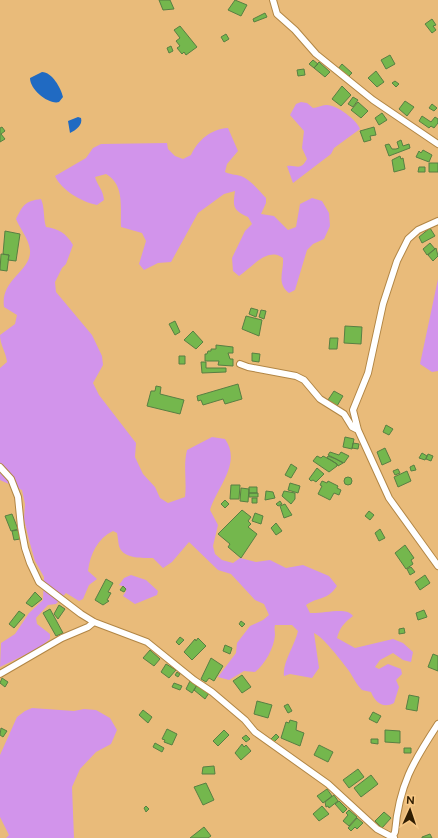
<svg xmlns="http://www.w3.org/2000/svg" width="438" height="838" viewBox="0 0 438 838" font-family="Figtree,sans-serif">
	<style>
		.green { fill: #d294eb }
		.water { fill: #206ac2 }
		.building { fill: #74b74d; stroke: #587f43 }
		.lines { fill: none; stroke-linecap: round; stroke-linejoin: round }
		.street-casing { stroke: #b28645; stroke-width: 8 }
		.street { stroke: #fff; stroke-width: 6 }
	</style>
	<rect width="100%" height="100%" fill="#e9bb7a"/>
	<path class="green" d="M301,102L307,103L313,108C317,108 322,105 326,105C336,104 357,120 360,129L334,148L331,154L293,183L287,166C296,164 300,172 307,159L302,148L304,131L290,115L296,104Z
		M228,128L238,151L227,164L225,172C231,175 235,174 241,176C251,180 259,191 266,198V203L261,214L274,216L288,230L296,227L300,204L312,198L322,201L329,213L330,226L324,239L313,244L307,250L295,290L289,293C276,283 284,272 283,258C267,246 252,268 239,276L233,271L232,258L245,231L252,224L248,217C232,210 233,206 235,191L224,194L198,213L171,262L158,263L144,270L139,264L146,241L142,233L121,227C120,207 125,185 106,174L95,177C98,187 103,189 104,200L97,205C82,202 61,190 55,176L86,158L93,148L101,144L167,143L168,149L175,156L183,159L191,155C198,140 211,129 228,128Z
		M41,199C45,208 43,217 46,227C59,229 66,233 73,245L66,264L62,268L55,282L56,292L92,335L102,356L103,365L93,383L99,395L136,443L135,457L143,474L155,487L160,498L168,503L185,497C187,481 183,466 187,450L212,437L225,439C242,463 217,487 210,510L218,525L213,546L215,554L222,560L233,563L240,558L256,562L270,560L286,568L303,565L329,576L337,586C327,601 319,596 306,605L310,613C323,614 347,606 353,616C344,623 340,627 337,638L355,648L393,639L403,643L413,652L411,662L403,660L393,653L380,660L375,667L379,669L388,664L401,669L402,674L396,680L399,687L394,703C383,709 375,702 371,692L362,690C355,683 352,674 346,667C339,658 323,637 314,633L319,668L312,678L290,674L284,676C282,663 295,645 298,631L292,625H275C274,629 275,631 275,635C274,648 265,664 255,672L244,671L229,680L218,677L236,653L237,643L250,626L263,620L269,615L264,604L255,600L231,574L218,570L189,542L172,562L163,568L153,558C142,558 123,559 119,546C118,542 118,537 117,533L113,531C98,538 90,554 88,571L97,579L89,585L83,599L79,601L66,593L56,604L48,605L36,618L37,624L50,634V639L39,648L0,667L1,643L15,634L29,613L43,600L44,577L35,561L29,540L24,519L25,504L22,490L0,480V368L7,362C6,352 0,345 0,335L15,324L17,315L4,307C0,279 32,271 30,250C29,239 20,229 16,219C23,205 25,201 41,199Z
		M438,279V371L432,372L420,364Z
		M131,575L146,580L158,591L157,595L135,604L123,596L126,591L125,587L119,585L124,578Z
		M32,708L74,711L84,709L96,710L110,718L117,730L111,744L96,752L80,769L72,787L74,838H6L9,835L0,817V755L17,717L25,711Z"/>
	<path class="water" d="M42,72C52,72 61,88 63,97L59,102C49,105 30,90 30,78Z
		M78,117L81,118C83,125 76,130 70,133L68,121Z"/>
	<path class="building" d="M159,0H170L174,9L163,10Z
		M235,0L247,5L241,16L228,10Z
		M265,13L267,17L254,22L253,19Z
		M432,19L436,25L433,26L436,30L432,33L425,24Z
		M180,26L197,47L186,55L184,52L182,54L177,48L180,46L176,41L180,38L174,30Z
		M226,34L229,39L224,42L221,37Z
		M171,46L173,51L169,53L167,48Z
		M390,55L395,64L386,69L381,60Z
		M313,60L318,64L314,68L309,64Z
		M319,62L330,72L325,77L314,68Z
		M342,64L352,73L348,77L338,69Z
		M304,69L305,75L298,76L297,70Z
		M376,71L384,82L377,87L368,78Z
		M395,81L399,84L396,87L392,83Z
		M342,86L351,95L341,106L332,99Z
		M353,97L358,100L353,107L348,104Z
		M405,101L414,107L407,116L399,109Z
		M358,102L368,111L361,118L351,110Z
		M432,104L437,108L434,111L429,108Z
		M382,113L387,120L379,125L375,118Z
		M422,116L431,122L435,117L438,119V123L434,128L431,126L429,128L419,121Z
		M2,127L5,131L1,134L5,139L0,142V128Z
		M374,127L376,135L370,136L371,140L364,142L360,131Z
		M401,140L403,146L409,144L410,148L389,156L385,145L389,144L392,149H396L399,148L397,142Z
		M423,150L432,155L429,162L416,157L419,151L421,153Z
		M400,156L401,159L403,158L405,169L394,172L392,160Z
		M429,163H438V172H429Z
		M419,167H425V172H418Z
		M430,228L435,236L422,243L419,237Z
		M5,231L20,234L16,261L8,260L9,255L3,254Z
		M430,243L435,249L427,255L423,249Z
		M436,248L438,256L433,261L428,255Z
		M1,254L9,255L7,271L0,270Z
		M251,308L258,310L256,317L249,314Z
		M261,310L266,311L264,319L259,317Z
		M246,316L262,320L259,336L242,329Z
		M175,321L180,332L175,335L169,324Z
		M345,326L362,327L361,344L344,343Z
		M193,331L203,342L196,349L184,340Z
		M330,338H338L337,349H329Z
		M216,345L233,347V353H228L230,359H233V366L218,365L219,361H205V354H207L208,351H211V349H216Z
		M252,353L260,354L259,362L252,361Z
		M179,356H185V364H179Z
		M201,362H206V368H226V372L202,373Z
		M238,384L242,399L225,404L223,399L203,405L201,400L198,401L197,396Z
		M156,386L161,387L160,394L184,400L180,414L147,406L151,391H155Z
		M334,391L343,396L337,406L328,400Z
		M386,425L393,429L389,435L383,432Z
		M345,437L354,439L352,449L343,447Z
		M353,443L359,444L358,449L352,448Z
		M385,448L391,461L382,465L377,452Z
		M330,452L339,455L341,452L349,456L344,463L328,455Z
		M422,453L427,456L425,460L419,458Z
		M428,454L433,456L431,461L426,459Z
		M317,456L321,458L323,456L331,460L337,464V466L329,472L313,461Z
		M328,456L336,459L343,463L338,466L337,464L327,458Z
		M291,464L297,468L291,478L285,475Z
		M414,465L416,470L411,471L410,467Z
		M317,468L324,474L316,482L313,480L311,481L309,479Z
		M398,469L400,473L395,475L393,471Z
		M407,471L411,481L398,487L394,477Z
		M344 481a4 4 0 1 1 8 0a4 4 0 1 1-8 0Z
		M322,481L327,483L328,481L338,486L337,488L341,490L339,495L334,493L330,500L318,494L322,486L320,485Z
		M290,483L300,486L298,493L288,490Z
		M231,485H240L239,499H230Z
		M249,487H257V493H249Z
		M241,488L249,489L248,502L240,501Z
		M266,491L273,492L275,498L265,500Z
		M284,491L295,493V499L291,504L282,496Z
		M249,493H258V497H249Z
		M252,498H257V503H252Z
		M225,500L229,504L225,508L221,504Z
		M280,501L282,504L278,506L276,504Z
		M285,504L292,515L284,518L280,506Z
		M242,510L251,517L248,521L251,524L248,527L257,534L241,558L228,547L230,544L218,534Z
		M369,511L374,515L370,520L365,516Z
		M255,513L263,516L261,524L252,521Z
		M12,514L18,529L11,531L5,516Z
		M276,523L282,531L276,535L271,528Z
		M380,529L385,538L379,541L375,533Z
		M18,530L20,539L14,540L12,531Z
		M405,545L414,558L411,560L413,564L406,569L395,553Z
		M411,567L415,572L410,575L407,569Z
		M425,575L430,583L420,590L415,582Z
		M106,579L113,583L108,592L111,593L107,600L109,601L103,605L95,600Z
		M123,586L126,589L124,592L120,590Z
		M35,592L42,599L32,607L26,603Z
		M59,605L65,609L58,619L54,614Z
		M50,609L63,633L56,636L43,613Z
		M424,610L427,617L418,620L416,613Z
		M19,611L25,615L14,628L9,624Z
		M241,621L245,624L242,627L239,624Z
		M404,628L405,633L399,634V629Z
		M180,637L184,640L179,645L176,642Z
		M198,638L206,646L192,660L184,652L195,639L196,641Z
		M225,645L232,648L230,654L223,651Z
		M150,650L160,659L154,666L143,658Z
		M433,654L438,656V671L428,667Z
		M211,658L223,666L214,681L209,678L206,682L201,679Z
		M166,664L176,670L169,678L161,672Z
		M177,672L180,674L178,677L175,675Z
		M242,675L251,687L242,693L233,681Z
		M2,678L8,682L5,687L0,683Z
		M190,681L197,685L192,693L186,689Z
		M174,683L182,686L180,690L172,687Z
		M197,685L209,693L205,699L194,690Z
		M409,695L419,697L417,711L406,709Z
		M257,701L272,705L268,718L254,714Z
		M288,704L292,711L288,713L284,706Z
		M143,710L152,717L148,723L139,715Z
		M373,712L381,716L377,723L369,719Z
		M290,720L297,722L296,730L304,733L300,746L281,738L286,722L289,723Z
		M1,728L7,731L3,737L0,735Z
		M167,729L177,734L172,745L164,742L165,740L162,739Z
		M224,730L229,735L218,746L213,741Z
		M385,730L400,731V743L385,742Z
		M276,734L279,737L274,742L271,739Z
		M246,735L250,739L246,742L242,738Z
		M371,739H378V744L371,743Z
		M155,743L164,748L162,752L153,747Z
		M242,744L244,747L246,745L251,751L241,760L235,753Z
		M319,745L333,752L328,762L314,755Z
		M404,748H411V753H404Z
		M214,766L215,774H202L203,767Z
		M358,769L364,777L349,788L343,780Z
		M371,775L378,784L361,797L354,788Z
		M206,783L214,800L203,805L194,787Z
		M327,789L332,796L323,803L317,796Z
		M334,795L338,801L329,808L328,806L326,807L325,802Z
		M339,801L347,809L343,813L335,804Z
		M146,806L149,809L146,812L144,808Z
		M322,806L329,814L319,821L313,814Z
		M349,810L357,817L349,826L343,821L348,815L346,813Z
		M384,812L391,818L382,828L375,821Z
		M357,818L363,823L357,829L355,827L351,831L348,828Z
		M204,827L211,836L208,838H190Z
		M430,834L432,838H422V837Z"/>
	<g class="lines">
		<defs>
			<path id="street" d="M273,0L277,14L295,30L316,54L373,100L438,144
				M438,221L418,230L408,239L397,261L383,304L368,373L353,410L358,430L389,498L438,566
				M240,364L248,367L296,376L304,380L320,399L344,414L352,427L358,430
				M0,467L11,479L18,497L21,527L25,548L30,563L39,582L81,614L94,622L147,642L194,680L212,692L245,720L255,732L328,784L377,829L394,838
				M0,674L62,638L88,627L94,622
				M393,836L395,832C399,785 413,762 438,724"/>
		</defs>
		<use href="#street" class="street-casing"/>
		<use href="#street" class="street"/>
	</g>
	<g transform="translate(410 810) rotate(3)" stroke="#f7c886" stroke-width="3" paint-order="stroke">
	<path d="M0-3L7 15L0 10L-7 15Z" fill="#301e03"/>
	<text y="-6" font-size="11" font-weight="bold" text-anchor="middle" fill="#301e03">N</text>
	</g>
</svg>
